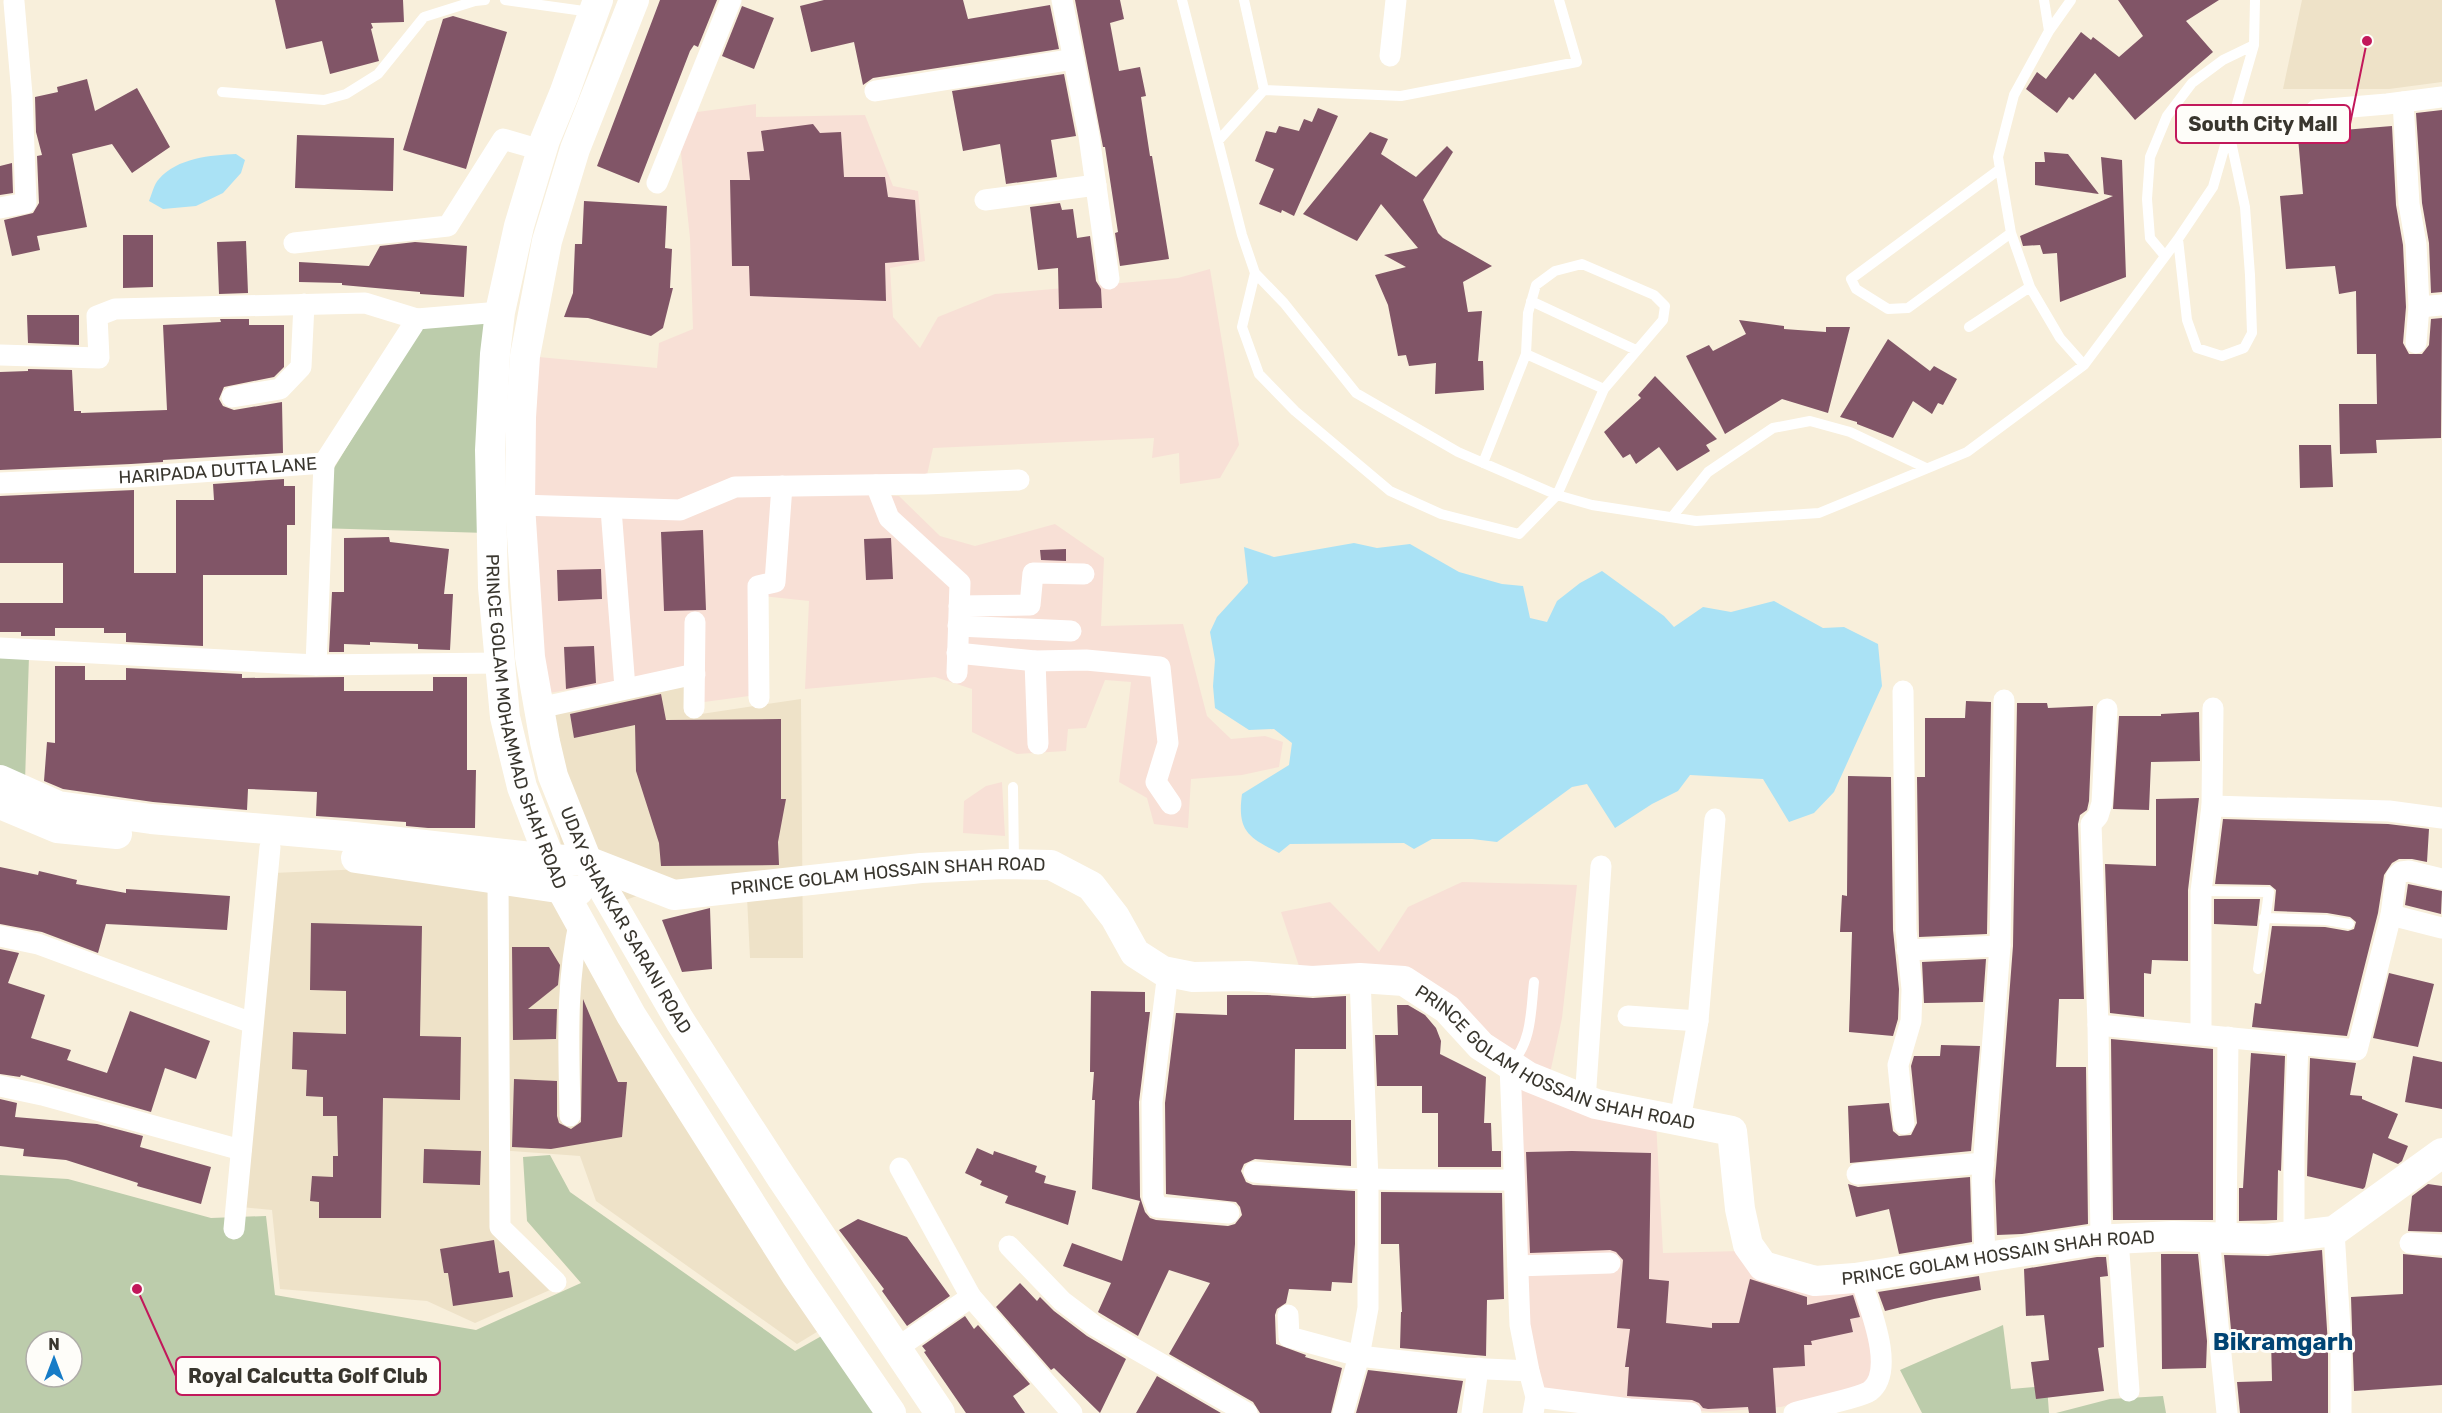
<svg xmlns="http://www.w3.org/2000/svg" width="2442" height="1413" viewBox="0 0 2442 1413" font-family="Rubik,sans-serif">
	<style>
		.built { fill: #eee2c8 }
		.industrial { fill: #f8e0d6 }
		.green { fill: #bcccab; fill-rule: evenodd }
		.water { fill: #aae2f5 }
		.building { fill: #815567 }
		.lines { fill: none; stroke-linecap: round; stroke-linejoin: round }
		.lane { stroke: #fff; stroke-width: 10 }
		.street { stroke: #fff; stroke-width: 21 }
		.secondary { stroke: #fff; stroke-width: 30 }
		.labels { text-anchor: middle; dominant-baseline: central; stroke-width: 6; stroke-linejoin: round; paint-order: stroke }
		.street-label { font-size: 18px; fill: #39362e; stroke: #fefdf9 }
		.district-label { font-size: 24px; font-weight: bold; fill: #014473; stroke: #fefdf9 }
		.leader { fill: none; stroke: #c2185b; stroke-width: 2 }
		.callout-dot { fill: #c2185b; stroke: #fefdf9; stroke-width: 2 }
		.callout { fill: #fefdf9; stroke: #c2185b; stroke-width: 2 }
		.callout-label { font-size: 20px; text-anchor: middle; font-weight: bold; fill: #39362e }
	</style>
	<rect width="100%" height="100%" fill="#f8efdb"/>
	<path class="built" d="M2302,0H2442V82L2389,89H2283Z
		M689,679L688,716L801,699L803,958H750L746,877L682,880L600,909L561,844L532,713Z
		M553,856L651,1029L840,1318L797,1344L596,1201L580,1156L496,1150L493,1230L550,1290L475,1323L427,1301L280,1289L272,1210L241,1207L273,873L500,863Z"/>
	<path class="industrial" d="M756,104V117L865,115L893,186L918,191L925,261L890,268L893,317L920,348L938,317L995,294L1178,278L1210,269L1239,445L1220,478L1180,484L1179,453L1152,458L1154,438L933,448L927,475L731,480L677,505L509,497L517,355L657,368L659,343L693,329L690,238L680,144L690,113Z
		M735,490L899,496L940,536L975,546L1055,524L1104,558L1101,626L1183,624L1207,716L1231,739L1265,736L1283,742L1279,767L1242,775L1191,779L1188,828L1154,824L1147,798L1119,782L1131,682L1105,680L1086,728L1068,729L1066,751L1017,754L972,732V689L935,677L805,689L809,601L752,595L749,696L704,702L688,669L532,696L511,511L677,517Z
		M1002,782L1005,836L963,833L964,801L986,786Z
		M1462,882L1577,885L1562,1018L1549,1078L1408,973L1300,969L1281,912L1330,902L1379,952L1408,907Z
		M1513,1077L1656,1121L1663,1253L1740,1251L1855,1281L1877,1362L1864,1385L1781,1407L1715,1412L1628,1406L1543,1388L1530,1362Z"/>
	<path class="green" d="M506,318L487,533L316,528L328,478L421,325Z
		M0,654L29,656L24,813L0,810Z
		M550,1155L570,1192L795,1351L841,1325L906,1413H0V1175L68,1179L211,1218L266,1216L275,1295L476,1330L581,1283L527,1221L523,1157ZM36,1341H72V1377H36Z
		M2003,1325L2011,1389L2047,1386L2049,1413H1922L1900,1370Z
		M2163,1396L2166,1413H2056L2110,1399Z"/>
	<path class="water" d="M236,154L245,160L241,173L223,193L196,206L163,209L149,201C152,194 154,184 159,179C177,158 211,155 236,154Z
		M1354,543L1377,548L1410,544L1459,572L1502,584L1523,586L1530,618L1547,622L1557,601L1580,583L1602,571L1664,616L1674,627L1703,607L1731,612L1774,601L1823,628L1844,627L1878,644L1882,686L1834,792L1814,813L1789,822L1763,779L1690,775L1678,791L1652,804L1615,828L1587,784L1572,787L1497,842L1472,839H1432L1414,849L1404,843L1290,844L1279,853C1248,837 1237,831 1242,794L1289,765L1292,743L1274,729L1249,730L1215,708L1213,686L1215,660L1210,632L1217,617L1248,583L1244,547L1274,557Z"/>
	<path class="building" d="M275,0H403L404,22L371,23L373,28L371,29L379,61L330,74L322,41L286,49Z
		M660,0H717L698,47L694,45L690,51L639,183L597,166Z
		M824,0H963L968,19L1050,5L1059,49L873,78L863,85L854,42L811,52L800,6Z
		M1075,0H1120L1124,19L1110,23L1119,71L1140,67L1146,96L1141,97L1150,156H1152L1169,259L1120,266L1115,233L1118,232L1105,147H1103Z
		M2118,0H2219L2186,21L2213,52L2135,120L2095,73L2073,100L2069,97L2057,113L2026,89L2037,72L2046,79L2081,32L2091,40L2093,37L2119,57L2143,36Z
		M742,6L774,18L754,69L722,56Z
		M453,16L507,32L466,169L403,150L443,19Z
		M1064,74L1076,136L1051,140L1057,177L1006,184L1000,144L963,151L952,91Z
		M87,79L95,111L137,88L170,147L132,173L112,144L72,154L87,227L37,236L40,250L12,256L4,220L33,213L39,203L37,156L42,155L36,132L35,97L58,92L57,87Z
		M1318,108L1338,116L1294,216L1282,210L1281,213L1259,204L1274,169L1255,161L1266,131L1276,133L1279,126L1299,131L1304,119L1312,122Z
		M2442,110V292L2431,293L2429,243L2422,203L2416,113Z
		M2304,114L2311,122H2330L2331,131L2392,126L2396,205L2403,245L2406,307L2403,343L2409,354H2422L2429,345L2431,319L2442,318L2441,438L2376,440L2377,453L2340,454L2339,404H2377L2376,354H2357L2356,291L2339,294L2335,266L2286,269L2280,196L2303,194L2296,115Z
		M813,124L820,133L841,132L844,177H885L888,197L915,200L919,260L885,263L886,301L750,296L749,266H732L730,180H750L747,152L764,151L761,131Z
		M1370,132L1388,139L1381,154L1416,177L1447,146L1453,152L1423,200L1438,233L1443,238L1492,266L1463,282L1468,312L1482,311L1478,361H1483L1484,390L1435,394L1436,363L1409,366L1406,355L1398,356L1388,305L1375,275L1406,267L1384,255L1418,248L1381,204L1357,241L1303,214Z
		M297,135L394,138L393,191L295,188Z
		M2044,152L2068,154L2099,194L2035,185V162H2045Z
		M2101,157L2122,160L2126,277L2060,302L2057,253L2043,254L2040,245L2023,246L2020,236L2113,196L2104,194Z
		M12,163L13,193L0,195V166Z
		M584,201L667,206L665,248L672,249L670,288H673L663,328L651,336L588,318L564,317L573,293L575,244H582Z
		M1060,203L1062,210L1073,209L1077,238L1090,236L1096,281L1101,289L1102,308L1059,309L1058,268L1038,270L1030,207Z
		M123,235H153V287L123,288Z
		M246,241L248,293L219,294L217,242Z
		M415,242L467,246L464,297L420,294V292L342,285V283L299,282V262L369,266L380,246Z
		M27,315H79V345L28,343Z
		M220,319H249V325H284V367L274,377L224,387L219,399L223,406L234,410L282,402L283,453L163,460V462L131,464L0,470V372L28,371V369L72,370L74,411H81V413L167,410L163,325L221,322Z
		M1739,320L1784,326V329L1826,332V327H1850L1828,413L1782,399L1725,434L1686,356L1709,345L1713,351L1746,334Z
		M1888,339L1930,371L1934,366L1957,379L1943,405L1938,403L1932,414L1913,401L1893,438L1857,424V422L1840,417Z
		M1655,376L1717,439L1706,445L1710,451L1677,471L1659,447L1636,464L1630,454L1623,458L1604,432L1641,398L1638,395Z
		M2299,445H2331L2333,487L2300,488Z
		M284,479V486H295V525H287V575H203V646L126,642V633H104V628H55V636H21V632H0V603H63V563H0V496L134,490V573H176V500H214L213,484Z
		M703,530L706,610L664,611L661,532Z
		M389,537L390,542L449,549L444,594H453L450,650L418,649V644L370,642V645L344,644V652H329L332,592H344V538Z
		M891,538L893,579L866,580L864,539Z
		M1066,549V561L1041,560L1040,550Z
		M601,569L602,599L558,601L557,570Z
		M594,646L596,683L566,689L564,647Z
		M55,666H85V680H126V668L242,674V678L344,677V691H433V677H467V770H476L475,828H428L406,826V822L316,816L317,792L248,789L247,810L153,802L63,789L44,781L47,742L55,743Z
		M661,694L666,720L781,719V799H786L778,842L779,865L661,866L659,843L636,771L635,725L574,738L570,714Z
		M1966,701L1991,702L1987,934L1919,937L1917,777H1925V718H1965Z
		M2017,703H2047L2048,708L2093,706L2089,801L2087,810L2080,815L2078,824L2084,999H2059L2056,1067H2086L2088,1224L2022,1234L1997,1235L1995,1181L2013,946Z
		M2199,712L2200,761L2151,762L2149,810L2113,809L2119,716H2161V714Z
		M1848,776L1891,777L1893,930L1899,989L1898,1019L1893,1036L1849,1032L1852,932H1840L1842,895L1847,896Z
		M2199,798L2188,890V961L2152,960L2151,974L2144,973V1017L2110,1013L2105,864L2156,866V799Z
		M2223,819L2388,824L2429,829L2427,862L2412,859H2399L2392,863L2384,875L2378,913L2347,1036L2252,1027L2255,1003L2261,1004L2272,926L2325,927L2348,931L2354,929L2356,922L2350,917L2327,913L2274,911L2276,890L2270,885L2215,884Z
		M0,867L38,875L39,871L77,880L76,884L126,893V889L230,896L227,930L106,924L98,953L42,932L0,924Z
		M2408,884L2442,891L2441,914L2405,905Z
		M2214,899H2260L2257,926L2214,924Z
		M710,908L712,969L682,972L662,920Z
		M311,923L422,926L420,1036L461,1037L460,1100L383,1098L381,1218H319V1202L310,1201L312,1176L333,1177V1156H338L337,1116H323V1097L306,1096L307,1070L292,1069L293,1032L346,1034V991L310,990Z
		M512,947H549L560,965L558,985L528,1009H557L556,1039L513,1040Z
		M0,949L19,953L8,983L45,995L31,1038L71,1050L67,1060L107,1073L130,1011L210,1041L196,1079L165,1068L151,1112L21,1075L20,1077L0,1074Z
		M1986,959L1983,1002L1924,1003L1922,962Z
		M2389,973L2434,984L2418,1047L2373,1038Z
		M1091,991L1145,992V1012H1150L1139,1102L1140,1197L1145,1212L1150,1218L1156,1220L1228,1226L1235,1224L1242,1215L1240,1207L1236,1202L1166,1194L1165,1103L1176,1013L1227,1015V995H1267L1313,998L1346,996V1049H1295L1294,1120H1351V1166L1255,1159L1244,1164L1241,1171L1246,1182L1253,1185L1355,1191V1244L1352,1283L1332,1282L1331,1291L1289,1289L1286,1303L1277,1309L1275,1315L1276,1344L1306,1355L1305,1357L1342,1368L1331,1413H1260L1253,1402L1169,1354L1210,1283L1169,1270L1138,1336L1098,1312L1111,1283L1063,1266L1072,1243L1122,1261L1140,1201L1092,1189L1095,1100H1092L1094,1072H1090Z
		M583,999L618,1082H627L622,1137L551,1149L512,1147L514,1079L557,1081V1116L559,1123L571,1129L581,1122Z
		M1397,1005H1408L1425,1015L1436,1028L1441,1041L1440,1054L1486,1077L1484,1123H1491L1492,1151H1501V1167H1438V1113H1422V1086H1377L1375,1035H1398Z
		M2111,1039L2213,1049V1220H2113Z
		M1941,1045L1980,1046L1971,1151L1850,1163L1848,1106L1889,1103L1893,1131L1899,1136L1911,1135L1917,1123L1911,1066L1914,1056H1940Z
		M2251,1053L2285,1056L2281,1171L2278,1170L2277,1220L2239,1221V1188H2243Z
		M2413,1056L2442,1062V1109L2405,1102Z
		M2310,1058L2356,1063L2350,1095L2362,1096V1099L2398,1114L2388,1138L2408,1146L2402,1161L2398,1164L2373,1153L2365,1187L2363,1189L2307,1176Z
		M0,1099L17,1103L15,1117L97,1124L143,1136L140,1147L211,1167L201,1204L137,1186L138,1183L66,1160L23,1156L24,1149L0,1146Z
		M977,1148L993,1155L994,1151L1037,1166L1035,1172L1046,1176L1044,1183L1076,1191L1068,1225L1005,1203L1008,1196L980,1185L982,1181L965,1173Z
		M424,1149L481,1151L480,1185L423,1183Z
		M1572,1151L1651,1153L1649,1279L1669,1281L1666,1323L1712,1328V1323H1739L1750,1279L1807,1297V1305L1853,1295L1860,1317L1850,1319L1853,1332L1811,1341L1812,1345H1804L1805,1366L1773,1368L1776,1413H1749L1748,1407L1708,1409L1703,1408L1699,1403L1692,1400L1627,1396L1629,1367H1625L1630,1329L1617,1328L1623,1260L1616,1252L1610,1250L1530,1253L1526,1152Z
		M1970,1177L1972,1242L1899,1254L1889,1209L1856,1217L1848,1184L1858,1187Z
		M2428,1184L2442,1186V1232L2408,1231L2412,1196Z
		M1381,1192L1502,1193L1504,1299L1487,1300L1486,1356L1400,1348L1401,1312H1402L1399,1244H1381Z
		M858,1219L907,1237L950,1296L907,1326L882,1291L884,1289L839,1230Z
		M494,1240L499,1273L509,1271L513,1297L453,1306L448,1273H444L440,1249Z
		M2322,1250L2328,1345V1413H2240L2237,1382L2272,1381L2271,1339L2232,1340L2224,1255L2268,1256Z
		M2161,1254H2198L2207,1341L2206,1368L2162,1369Z
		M2403,1254L2442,1258V1385L2354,1391L2351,1297L2403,1294Z
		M2097,1257H2106L2108,1276L2100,1277L2104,1347L2098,1348L2104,1391L2036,1399L2031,1362L2049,1360L2044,1315L2026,1316L2024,1269Z
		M1979,1276L1981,1290L1934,1299L1885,1311L1878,1292Z
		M1020,1283L1037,1301L1040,1297L1054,1311L1087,1336L1126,1359L1100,1413L1054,1368L1051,1370L996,1307Z
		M965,1316L974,1329L978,1325L1030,1384L1013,1396L1025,1413H966L924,1352L926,1351L922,1346Z
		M1368,1370L1463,1381L1457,1413H1356Z
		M1157,1376L1221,1413H1136Z"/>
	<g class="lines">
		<path class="lane" d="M505,0L591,12
			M1182,0L1242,235L1255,273L1284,303L1356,393L1458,452L1557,495L1592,505L1696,521L1819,513L1967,452L2084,365L2178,239L2213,187L2254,45L2255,0
			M1244,0L1264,90L1401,96L1577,62L1559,0
			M2044,0L2049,31
			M2071,0L2049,31L2014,95L1998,157L2011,233L2030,287L2060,338L2084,365
			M222,92L324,100L346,94L378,74L424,17L475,1L485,0
			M1218,141L1264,90
			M2000,169L1851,279L1856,289L1888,309L1908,308L2011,233
			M2178,239L2187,320L2197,348L2222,356L2244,348L2252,333L2250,275L2245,207L2230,137
			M2165,256L2150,238L2147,199L2150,157L2167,116L2192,83L2223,60L2254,45
			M1255,273L1242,327L1259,374L1295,411L1390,491L1441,514L1519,534L1557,495L1604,389L1663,320L1665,306L1654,295L1582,264L1555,271L1536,285L1528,313L1526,354L1483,463
			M1531,301L1636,350
			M1969,327L2030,287
			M1526,354L1604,389
			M1672,517L1708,472L1773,428L1810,421L1850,432L1926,468
			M1013,787L1014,862
			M2201,891L2269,892L2258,969
			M2264,918L2326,920L2349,924
			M1511,1063C1532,1044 1531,1008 1534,982"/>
		<g class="street">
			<path d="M1062,0L1089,136L1109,279"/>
			<path d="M1390,56L1396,0"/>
			<path d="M875,91L1074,59"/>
			<path d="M2403,102L2409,204L2416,244L2419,307L2416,343"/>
			<path d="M2316,110L2387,104L2442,97"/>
			<path d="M657,183L731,0"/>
			<path d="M985,200L1096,185"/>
			<path d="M0,208L26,203L22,95L14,2"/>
			<path d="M294,243L448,226L503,139L541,150"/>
			<path d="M2419,307L2442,305"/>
			<path d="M0,355L99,358L97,316L115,309L365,303L417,319"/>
			<path d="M232,397L280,389L301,367L304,304"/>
			<path id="s1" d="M0,483L132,477L324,463L417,319L500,312"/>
			<path d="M876,485L889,518L960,583L957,673"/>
			<path d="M520,505L680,510L735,487L926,484L1019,480"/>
			<path d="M611,509L625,688"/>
			<path d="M959,606L1030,605L1033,573L1084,574"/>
			<path d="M958,626L1071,631"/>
			<path d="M0,648L316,665L499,663"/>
			<path d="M957,653L1035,661L1086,660L1160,667L1168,743L1156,782L1171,804"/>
			<path d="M1035,661L1038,744"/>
			<path d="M316,665L324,463"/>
			<path d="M1903,691L1906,930L1912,989L1911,1021L1898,1065L1904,1124"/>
			<path d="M759,698L758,586L775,582L782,486"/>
			<path d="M694,708L695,622"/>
			<path d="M540,710L548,706L695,674"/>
			<path d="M2212,806L2389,811L2442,818"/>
			<path d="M498,880L500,1227L556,1282"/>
			<path d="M2391,915L2442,928"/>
			<path d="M0,936L38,944L252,1023"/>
			<path d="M1907,950L2000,946"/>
			<path d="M1168,972L1152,1102L1153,1197L1157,1207L1229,1213"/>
			<path d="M1628,1016L1698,1021"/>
			<path d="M2098,1025L2357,1050L2391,915L2396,877L2401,872L2409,871L2442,879"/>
			<path d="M2201,1034V891L2212,806L2213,708"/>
			<path d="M1510,1065L1520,1325L1529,1371L1536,1397L1533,1413"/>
			<path d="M0,1086L42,1095L241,1150"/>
			<path d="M1585,1101L1601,866"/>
			<path d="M570,1116C569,1047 565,987 580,919"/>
			<path d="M1680,1120L1698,1021L1715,819"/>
			<path d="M900,1168L971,1297"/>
			<path d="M1254,1172C1340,1181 1427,1180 1514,1180"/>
			<path d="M1857,1174L1984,1163"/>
			<path d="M234,1229L270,847"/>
			<path d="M2334,1231L2341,1345V1413"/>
			<path d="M2294,1235V1145L2298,1044"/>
			<path d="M2209,1237L2227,1413"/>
			<path d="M2226,1238L2228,1037"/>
			<path d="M2118,1239L2129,1391"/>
			<path d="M2101,1240L2098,1025L2091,824L2098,816L2102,803L2107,709"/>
			<path d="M2410,1243L2442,1245"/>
			<path d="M1009,1246L1062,1301L1095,1326L1247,1413"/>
			<path d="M1985,1257L1982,1181L2000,946L2004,700"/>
			<path d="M1518,1266L1610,1263"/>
			<path d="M1288,1315L1289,1337L1359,1356L1464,1368L1529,1371"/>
			<path d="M897,1348L971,1297L1072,1413"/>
			<path d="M1536,1397L1630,1409L1691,1413"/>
			<path d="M1343,1413L1359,1356L1368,1308V1180L1360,978"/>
			<path d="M1472,1413L1478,1368"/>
			<path d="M1794,1413C1807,1409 1862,1397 1870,1391C1897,1370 1868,1304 1860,1277"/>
		</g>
		<g class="secondary">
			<path id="s2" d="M598,0L564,94L545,140L519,226L500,312L495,354L490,450L493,587L505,717L522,787L561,888L631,1015L796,1275L891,1413"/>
			<path id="s3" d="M634,0L575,149L547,241L525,356L521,417L520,505L530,657L545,742L553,776L587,861L680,1021L781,1177L940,1413"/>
			<path id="s4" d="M0,780L58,806L151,819L345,836L549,859L587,861L674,895L921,868L1003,864L1051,865L1091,886L1115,917L1135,953L1163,971L1193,977L1248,976L1312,981L1360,978L1404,981L1447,1009L1481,1046L1529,1077L1596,1104L1732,1131L1740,1209L1748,1245L1763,1266L1815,1281L1855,1278L2095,1240L2173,1236L2266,1239L2334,1231L2442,1153"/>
			<path d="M0,804L57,828L117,834"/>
			<path d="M356,858L578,891"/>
		</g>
	</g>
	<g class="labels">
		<g class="street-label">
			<text stroke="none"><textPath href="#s1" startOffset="218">HARIPADA DUTTA LANE</textPath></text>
			<text stroke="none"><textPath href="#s2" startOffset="742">PRINCE GOLAM MOHAMMAD SHAH ROAD</textPath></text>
			<text stroke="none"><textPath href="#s4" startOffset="904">PRINCE GOLAM HOSSAIN SHAH ROAD</textPath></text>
			<text stroke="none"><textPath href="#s3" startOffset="958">UDAY SHANKAR SARANI ROAD</textPath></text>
			<text stroke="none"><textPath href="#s4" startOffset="1642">PRINCE GOLAM HOSSAIN SHAH ROAD</textPath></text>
			<text stroke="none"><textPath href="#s4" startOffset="2218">PRINCE GOLAM HOSSAIN SHAH ROAD</textPath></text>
		</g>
		<g class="district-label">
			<text x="2283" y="1342">Bikramgarh</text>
		</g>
	</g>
	<path class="leader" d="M2367 41L2350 124M137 1289L176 1376"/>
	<g class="callout-dot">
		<circle cx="2367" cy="41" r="6"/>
		<circle cx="137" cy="1289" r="6"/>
	</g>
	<g class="callout">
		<rect x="2176" y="105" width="174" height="38" rx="6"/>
		<rect x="176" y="1357" width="264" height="38" rx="6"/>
	</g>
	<g class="callout-label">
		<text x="2263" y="131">South City Mall</text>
		<text x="308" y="1383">Royal Calcutta Golf Club</text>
	</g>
	<g transform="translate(54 1359)"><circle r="28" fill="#fefdf9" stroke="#afada8" stroke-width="1.5"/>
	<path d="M0-4.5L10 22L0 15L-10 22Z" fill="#177cc7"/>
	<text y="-9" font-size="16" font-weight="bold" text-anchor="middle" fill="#39362e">N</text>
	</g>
</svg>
